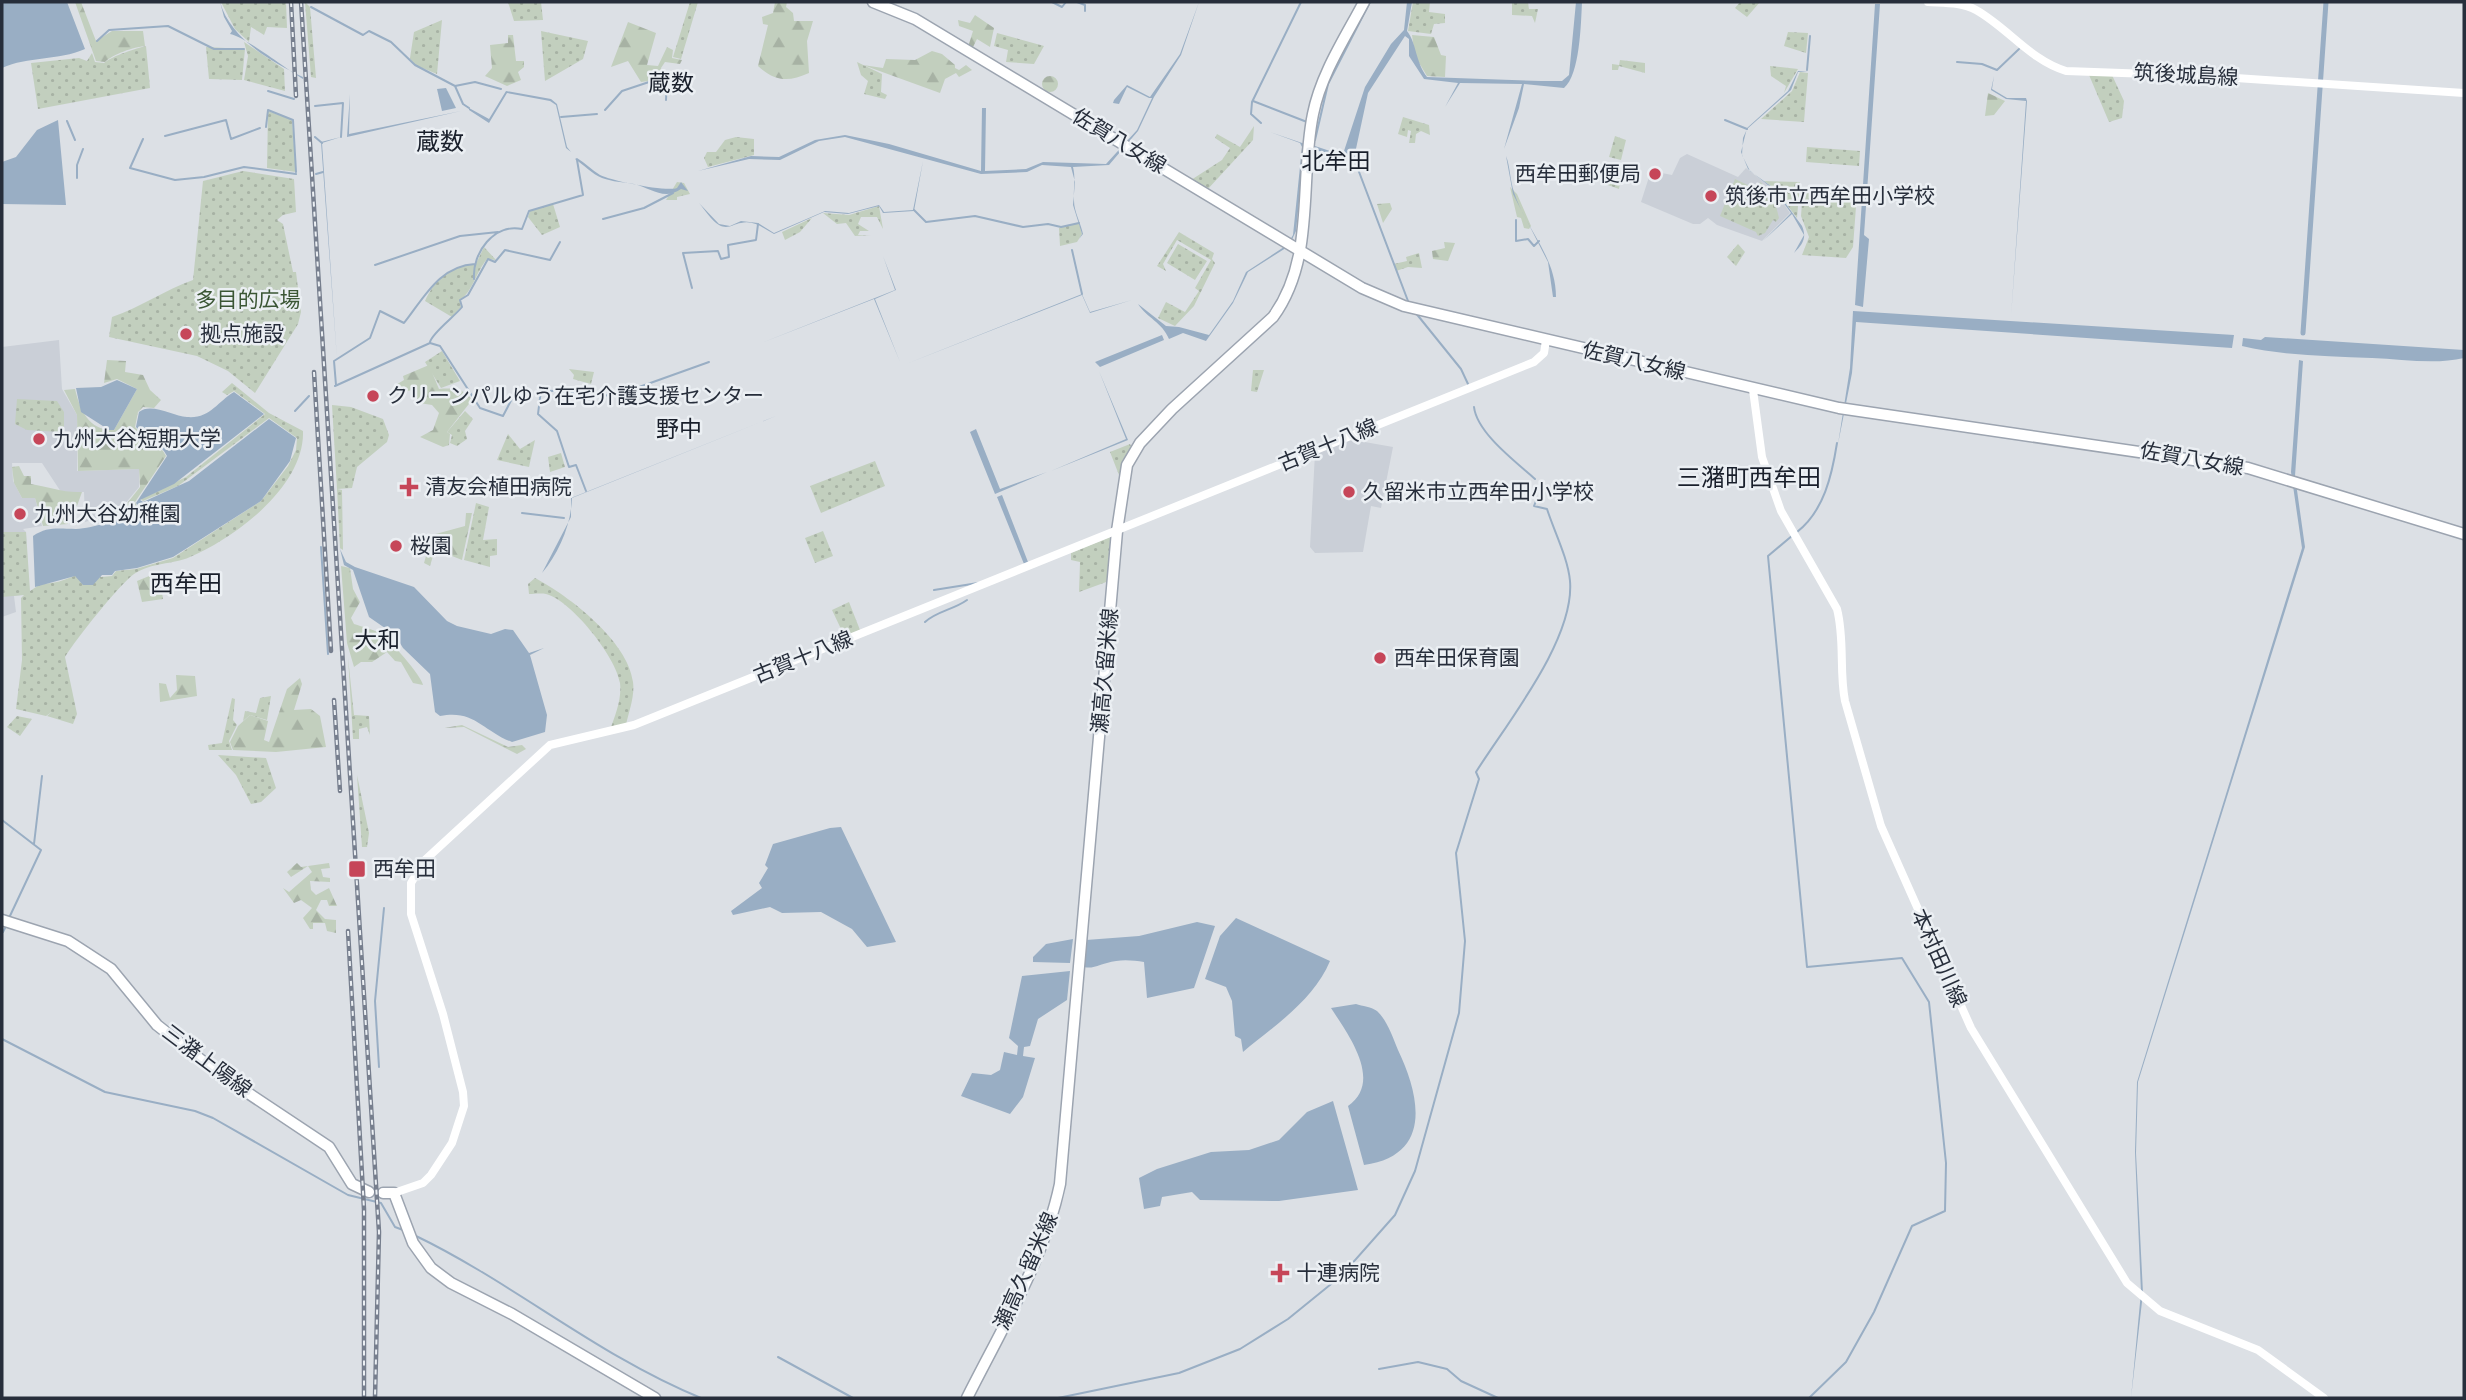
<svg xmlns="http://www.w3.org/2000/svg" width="2466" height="1400" viewBox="0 0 2466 1400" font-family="'Fira Sans','Noto Sans JP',sans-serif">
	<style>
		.built { fill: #cacfd7 }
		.green { fill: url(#green-dots) }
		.forest { fill: url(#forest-firs) }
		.water { fill: #99aec4 }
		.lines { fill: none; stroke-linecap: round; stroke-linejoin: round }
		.stream { stroke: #99aec4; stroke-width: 2 }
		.canal { stroke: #99aec4; stroke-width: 5 }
		.primary-casing { stroke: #9ca4b0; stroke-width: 13 }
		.secondary { stroke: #fff; stroke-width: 8 }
		.primary { stroke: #fff; stroke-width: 10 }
		.rail-casing { stroke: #777f8e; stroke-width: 4.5 }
		.rail { stroke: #ebeff3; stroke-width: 2; stroke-dasharray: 5; stroke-linecap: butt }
		.poi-dot { fill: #c64659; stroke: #ebeff3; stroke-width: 2.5 }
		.labels { text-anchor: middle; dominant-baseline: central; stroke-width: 5; stroke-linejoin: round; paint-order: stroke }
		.street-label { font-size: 21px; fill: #272e3b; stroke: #ebeff3 }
		.poi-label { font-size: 21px; fill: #272e3b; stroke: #ebeff3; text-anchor: start }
		.park-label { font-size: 21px; fill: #3b5635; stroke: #ebeff3 }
		.neighbourhood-label { font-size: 23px; fill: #191f2b; stroke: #ebeff3 }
		.quarter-label { font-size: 24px; fill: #191f2b; stroke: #ebeff3 }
	</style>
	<defs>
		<pattern id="green-dots" width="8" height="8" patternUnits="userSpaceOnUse" patternTransform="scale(1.75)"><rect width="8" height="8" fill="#c2cfbe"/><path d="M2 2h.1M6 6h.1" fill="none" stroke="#a7b2a4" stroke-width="1.8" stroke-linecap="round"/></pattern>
		<pattern id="forest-firs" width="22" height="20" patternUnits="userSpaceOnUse" patternTransform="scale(1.75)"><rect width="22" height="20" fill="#c2cfbe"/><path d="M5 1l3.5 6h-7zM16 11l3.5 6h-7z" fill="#a7b2a4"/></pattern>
	</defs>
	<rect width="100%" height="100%" fill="#dce0e5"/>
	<path class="built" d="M1687,154L1738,177L1746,168L1774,190L1790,213L1762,241L1717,225L1708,218L1700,224H1693L1641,202L1649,177L1659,180L1662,173L1672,175L1680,158Z
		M59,340L62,389L77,415V471L139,469V487L124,505L114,507L112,514L85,522L84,492H61L42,463H12L13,481L22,498H35L42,526L23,529L26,532L29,594L14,596L16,612L2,617V347Z
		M1359,435V441L1393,447L1381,508L1371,506L1363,552L1315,553L1310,547L1315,453Z"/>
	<path class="green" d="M221,2H286L287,28L267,27L264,35L251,27L249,42L235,29Z
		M305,2L310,7L316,78L311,77Z
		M508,2H541L543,20L514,21Z
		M690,2H698L681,59L673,57Z
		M1413,2H1430L1429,12L1445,14V23L1434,24L1431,34L1408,31Z
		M1512,2L1528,3L1529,9H1538L1535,23L1532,16L1512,15Z
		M1740,2H1760L1747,17L1735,8Z
		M442,20L437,74L415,65L410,58L414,32Z
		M541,31L588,41L583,59L545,81Z
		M1788,32L1808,33L1806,53L1784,46Z
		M997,33L1044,46L1034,64L1006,62L1008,50L994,46Z
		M244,42L284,69L285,91L244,80L248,56Z
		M146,46L150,88L38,109L31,63L79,58L87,61L92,53L95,62L104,63C112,56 137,48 146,46Z
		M206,47L245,49L242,80L209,79Z
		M1620,60L1645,63V73L1619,66L1618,70H1612V64L1619,65Z
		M857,62L882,74L881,92L887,95L885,99L864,94L868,81L861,75Z
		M1770,66L1798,69L1784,93L1786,86L1771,76Z
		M1800,72L1808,73L1804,122L1761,119L1792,91Z
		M2089,75H2112L2124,101L2122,118L2109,122Z
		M268,111L292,120L296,172L267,168Z
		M1403,117L1429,125L1430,135L1421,131L1416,134L1415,143H1409L1411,131L1408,130L1407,137L1398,134Z
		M1254,126L1253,140L1207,190L1191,180L1222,160L1230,148L1215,138L1217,134L1240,147Z
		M1615,136L1626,140L1621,160L1609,157Z
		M736,137L754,139V155L708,167L704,158L707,152H716L725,140Z
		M1807,147L1860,151L1859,166L1806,162Z
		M1608,169L1622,172L1619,189L1605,184Z
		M243,171L294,179L296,212L283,215L277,220L283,224L293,272H296L301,312L298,324L255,393L228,371L197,356L109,337L112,317C141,307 165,290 193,280L203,181Z
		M1735,179L1756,189L1760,182L1780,200L1776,206L1779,218L1776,222L1773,220L1765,233L1758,236L1756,232L1720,216Z
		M1764,181L1800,182L1797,218L1775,189Z
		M1803,189L1857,193L1853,247L1846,258L1802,255L1809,237L1801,216Z
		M553,204L560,227L542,235L528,217L530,211Z
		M879,206L883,229L877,217H861L858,224L869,231H860L858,235H871L855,236L846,223L837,224L823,213L849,215Z
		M812,218L800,232L785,240L782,232Z
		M1079,223L1082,234L1077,242L1060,246L1059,228Z
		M1179,232L1214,253L1212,259L1215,263L1194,306L1175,326L1158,318L1166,302L1185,312L1199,291L1195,288L1211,260L1177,240L1163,264L1166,271L1157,266Z
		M1178,244L1207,261L1195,280L1167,263Z
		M1738,244L1745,252L1736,266L1727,257Z
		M484,247L496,260L487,259C476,272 473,291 460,300L461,307L452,317L425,301C435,279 450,267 474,264V268Z
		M1419,253L1422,268L1408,267L1396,271L1394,264L1407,261L1406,257Z
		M442,351L460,381L441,388L425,362Z
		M569,369L594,372L591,384L573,379L574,375Z
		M1253,370H1264L1257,392L1251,391Z
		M232,383L269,413L303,431C305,486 235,538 190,557C172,565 152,562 134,574C119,585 76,639 65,657L77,714L73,724L47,716L53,711L46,716L16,709L22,660L21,598L24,595L2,597V532H26L30,591L42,583C61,586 76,571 96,571L101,577L112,576L116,571L136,569L173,558L261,501L288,466L296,450L297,438L269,418L178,486L143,501L141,499L186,477L265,414L234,391L227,395L222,392Z
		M17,399L57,401L64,412V428L60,432L27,430L15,424Z
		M332,405L351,407L383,419L389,435L387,442L357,467L352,488L337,489Z
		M465,411L473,419L465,431L467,439L457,446L450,443L452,435L447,432Z
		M508,434L520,449L535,440L529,467L497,460Z
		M1130,444L1131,446L1119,475L1110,452Z
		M561,453L565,467L550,472L548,457Z
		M875,461L885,486L821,513L810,486Z
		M337,489L342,490L343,550L340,548Z
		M476,503L489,507L483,540L497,539V555L490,556V567L464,560Z
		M823,531L833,556L815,563L805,538Z
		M1110,537L1109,581L1079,592L1080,562L1071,560V553Z
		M535,578C569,596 628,641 633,682C635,696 629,711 626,725L610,730C615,716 622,699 620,683C617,658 571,600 546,594C541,593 534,594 529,594L528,584Z
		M849,602L860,630L851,634L841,629L832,610Z
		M348,657L354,715L369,716L370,735L367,727L359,729V739H353Z
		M271,696L267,720L250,715L243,721L245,711L256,713L260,698Z
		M232,698L235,699L233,720L237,725L229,741L232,750H209L208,745L222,743Z
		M17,716L32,719L20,736L7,727Z
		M218,755L266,758L276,788L261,802L251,804L236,775Z
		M357,775L369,833L367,847H362Z"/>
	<path class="forest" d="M75,2H81L96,41L112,31H143L145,46C134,47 113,54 105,62L96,61Z
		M775,2H787L786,7L793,13L794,21H813L807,41L809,73C789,82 775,82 758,66L768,25L763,24L762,17L773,13Z
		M975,15L994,28L990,47L977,39L972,49L968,47L973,31L959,26L958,20L970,23Z
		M628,22L656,33L647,65L658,66L667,47L673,50L672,58L682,60L680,64L665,62L661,68L664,79L641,82L628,61L611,67Z
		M508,35H513L516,61H524V67L518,72L521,80L507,86L485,76L492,68L490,45L508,43Z
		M1412,35L1434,37L1441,55L1446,56L1445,77L1427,76L1415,56Z
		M932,51L942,54L955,65V68L959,70L966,65L972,70L959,77L956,73L945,79L940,93L863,65L883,68L886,59L915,60Z
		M1042 84a8 8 0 1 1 16 0a8 8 0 1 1-16 0Z
		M1988,93L2005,101L1994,115L1985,116Z
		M677,182L684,183L690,194L677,197V200H666Z
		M1510,187L1517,194L1531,226L1529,229L1524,228L1521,218L1517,217Z
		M1390,203L1392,209L1383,223L1377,204Z
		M1444,242L1455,243L1448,261L1433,259L1432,251L1445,248Z
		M107,360L126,361L125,372L143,375L150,390L161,400L154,408L143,407L138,412L135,427C144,438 160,443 166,456L135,502L137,506L117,516L116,508L125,506L140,487L139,469L78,471L77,415L64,390L75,389C80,410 89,431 114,430L137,389L117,379L104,383Z
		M429,365L439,389C452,388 464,388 472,400L447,432L450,434L449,445L443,447L420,437L433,430L439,413L432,405L419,403L413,390L397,393L394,386L404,380L403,376Z
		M19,466L24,476H31V484C50,487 63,493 82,492L77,506L68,508V524L43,526L35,498H22L14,483L12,467Z
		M466,513H472L462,560L447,554L433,556L430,566L424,563L432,535L465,526Z
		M341,566L350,568L353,589L360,602L351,618L354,624C363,627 373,629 381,634C389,639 422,676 423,685L413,683L401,662L395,661L387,652L372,662H361L354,667L347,643Z
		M159,572L163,599L142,602L137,581Z
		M176,675L195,676L197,696L160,702L159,683L166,684L170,698L177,690Z
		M300,678L302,684L294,710L311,709L320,716L326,747L276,752L233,750L230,742L238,726L250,715L268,721L264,740L269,742L287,689Z
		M462,725L508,747L522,745L526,749L517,754L464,727L444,728Z
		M297,863L301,867L329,863L330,868L321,869L323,877L330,878V882L310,881L311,890L316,895L329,888L337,906H329L327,900H321L316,910L325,919L336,920V933L327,931L325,923H313V929H310L303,918L312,908L301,900L294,903L283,888L289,892L312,872L308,866L291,877L287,872Z"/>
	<path class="water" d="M2,2H67L85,49C58,61 28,56 2,68Z
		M220,2C230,38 271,62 303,77V79C287,70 244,36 230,34L232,31L224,17Z
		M1199,2L1181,55L1154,97L1138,131L1109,165L1073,167C1076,179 1073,189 1074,201C1074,211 1081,224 1083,234L1079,239L1082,234L1073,205L1075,182L1071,167L1042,165L1027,172L981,174L845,137L819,141L780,160L749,159L698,171L751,156L779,157L815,140L845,135L889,144L981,171L982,108H986L985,171L1026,169L1043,162L1106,164L1137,130L1152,98H1149L1127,87L1119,104L1113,103L1114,100L1127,85L1150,97L1180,54Z
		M1407,2H1412L1407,31C1417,44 1415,61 1427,77L1541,81H1562L1569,75L1576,2H1582C1581,23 1580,75 1564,88L1524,84L1519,108L1504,149L1522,84L1460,83L1445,107L1458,83L1424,79L1409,56V39L1405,36L1368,93L1354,158L1314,150L1315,146L1336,153L1344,151L1365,87L1391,44L1404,30Z
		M1875,4H1880L1864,235L1869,239L1863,307L1855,305Z
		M1798,71H1808L1798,72L1791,90L1747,129L1743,138L1742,155L1750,171L1775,189L1802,226C1807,238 1803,244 1794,253L1804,235L1792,214L1764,240L1791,213L1774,190L1748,169L1741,152L1747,128L1788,91Z
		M1994,76L1992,89L2007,98H2026L2027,101L2011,317L2026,101L2006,99L1991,90Z
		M446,88L456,108L442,111L437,89Z
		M506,91L551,99L557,104L567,147L571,152L566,148L556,105L550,101L507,93L489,123L469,110V108L489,119Z
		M350,94L349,134L461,111L347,137Z
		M58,120L66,205L2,204V162L16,157L37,130Z
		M1270,132L1305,144L1296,231L1289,246L1248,272L1233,303L1206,341L1183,333L1169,339C1162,322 1147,318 1138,304L1166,326L1179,327L1209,335L1233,301L1246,272L1287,245L1293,235L1302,147L1300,143Z
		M341,137L322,143L337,359L321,142Z
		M1506,156C1510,165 1510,181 1514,192C1526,230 1556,256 1556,297H1553L1548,262L1513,194Z
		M577,158C585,163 592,170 600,175C612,181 666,192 677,188L681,182L688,191L681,189C664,201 651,188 634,184C623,182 613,182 602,178C592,174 584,165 575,159Z
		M923,161L914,211L883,213L879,206L848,214L824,212L774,234C763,228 754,220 741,223C733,224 728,230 719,225C711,220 705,210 699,203L719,224L730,226L741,221L758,223L774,233L825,211L849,213L879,205L884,212L913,210Z
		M883,256L896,290L875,299L900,362L874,299L754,346L895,290Z
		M1082,294L1090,312L1132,300L1090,313L1082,295L906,364Z
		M1853,311L2234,335L2232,348L1856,322L1852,373L1838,444L1850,368Z
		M1162,335L1164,340L1100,367L1095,362Z
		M2265,337L2464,350V358C2435,365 2402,359 2372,358C2329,356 2284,356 2242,346L2243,338L2261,340Z
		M2299,360L2303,361L2295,476L2305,547L2138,1082L2136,1153L2143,1293L2131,1398L2141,1292L2135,1152L2137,1082L2302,548L2291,472Z
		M1099,371L1128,440L1051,471L1126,439Z
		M117,380L137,389L114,430H109L81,412L76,388L101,387Z
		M234,392L264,414L174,484L140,500L143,502L189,481L269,419L296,438L290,461L261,501L173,557L137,568L115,571L112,575H102L93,585H83L75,576L35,587L33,536C48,526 59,529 76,529C95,528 123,519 138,506L136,503L167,456C161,443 145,438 136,427L139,412C151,402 173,416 187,417C210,419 217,402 234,392Z
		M776,416L572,498C571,525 559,553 542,573L571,517V498Z
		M976,429L1000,489L1047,472L995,494L970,432Z
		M1002,495L1028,562L1024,564L997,497Z
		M340,549L346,562L355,567L414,587L447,621L457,626L491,634L505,629L513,630L529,653L544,648L530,655L547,715L545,732L512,742C483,731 474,709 440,716L435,712L430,674L403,648L395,635L369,617L353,570L344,565Z
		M841,827L896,942L867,947L852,929L821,912L782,913L770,907L733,915L731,911L762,888L759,883L768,868L765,865L773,844L830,828Z
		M1236,918L1330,961C1314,1000 1274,1026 1243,1052L1241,1039L1235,1036L1232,1001L1226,987L1205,979L1220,936Z
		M1197,922L1215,926L1194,988L1147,998L1144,962C1132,960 1119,959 1107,963C1097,965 1094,969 1084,967L1086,940L1139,936Z
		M1073,939L1070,963L1033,962V957L1046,944Z
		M1070,971L1067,1000L1038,1019L1030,1046L1024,1047L1023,1056L1035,1058L1023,1097L1010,1114L961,1096L972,1073L991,1075L1000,1070L1004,1052L1017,1055L1018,1046L1009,1038L1022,976Z
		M1356,1004C1362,1006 1372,1007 1377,1011C1387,1020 1393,1038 1398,1050C1420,1096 1433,1155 1364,1165L1348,1106C1384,1081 1347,1033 1331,1008Z
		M1333,1101L1358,1190L1279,1201L1200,1200L1192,1192L1162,1197L1160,1206L1144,1209L1139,1178L1157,1169L1211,1152L1249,1150L1279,1140L1307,1112Z"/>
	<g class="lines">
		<path class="stream" d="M1052,2L1062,7L1066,2
			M1077,2L1085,5V11
			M311,7L363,35L369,31L391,42L415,65L455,86L463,104L469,108
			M97,41L109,30L168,26L214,49H244
			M1957,62L1982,64L1997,70L2019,49
			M1807,70L1810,36
			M455,86L475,82L501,89
			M268,91L294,99
			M1253,101L1307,122
			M315,106L343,103L341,137
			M605,110L622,91L667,76L666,100
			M561,117L597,114
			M1725,120L1747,129
			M67,121L75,140
			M1261,123L1251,114L1252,102L1301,2
			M266,127L268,110L293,120L296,172
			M165,136L226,120L231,139L260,128
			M315,137L322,143
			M143,139L130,168L175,180L204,177L244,167L296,174
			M1315,140L1328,84L1370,2
			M1353,156L1408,301
			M316,174L323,172
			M77,178V165L83,149
			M914,210L926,222L975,216L1023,227L1048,224L1061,227L1079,223
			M603,219L644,208L673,193
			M1516,220V241L1528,239L1534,246L1539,241
			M1072,250L1082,294
			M375,265L460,236L498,232
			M474,279C472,253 494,223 522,229L529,211L583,195L577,160
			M692,288L683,253L718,251L721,259L729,257L728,245L756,240L758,224
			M1415,312L1461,369L1468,384
			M430,342C432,333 454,317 462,307L460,300L468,295L488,259L495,262L505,250L550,260L560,242
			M336,385L334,361L370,338L380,311L404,323C424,298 439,266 475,264
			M335,386L430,343L440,346L480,408L503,416L517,389L530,393
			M1474,407C1477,433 1516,462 1535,479
			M295,411L309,396
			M586,491L576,465L569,467L557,431L538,414L541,390L614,396L709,362
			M522,513L564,518
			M1797,532C1824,511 1832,475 1837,443
			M1793,535L1768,556L1807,967L1902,958L1929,1002L1946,1163L1945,1211L1912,1226L1874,1312L1846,1362L1809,1398
			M321,547L328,654
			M934,590L978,583
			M925,622C937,611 953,610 967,600
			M2,820L41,850L9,918
			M34,844L42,776
			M3,932L6,926
			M2,1039L105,1092L195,1111L213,1118L348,1195L381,1203L395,1227L403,1230
			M379,1067L375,1001L384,908
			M414,1235C514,1283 598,1356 701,1398
			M778,1357L853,1398
			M1379,1369L1418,1362L1447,1369L1461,1381L1498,1398
			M1058,1398L1179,1373L1240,1349L1288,1319L1341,1276L1395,1215L1415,1171L1459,1013L1465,941L1456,853L1479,779L1476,772C1506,724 1575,640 1570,581C1568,558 1554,531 1547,509L1534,506L1536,501"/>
		<path class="canal" d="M2303,333L2326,2"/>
		<defs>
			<path id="primary" d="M873,2L915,19L1362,288L1404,306L1839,408L2248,468L2464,534
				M2,920L68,941L111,969L157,1025L215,1071L329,1147L352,1184L369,1192
				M383,1193H394L413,1243L431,1268L451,1283L512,1314L655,1398
				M967,1398C1001,1330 1044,1260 1060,1184L1117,531L1127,465L1140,443L1172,409L1273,317C1316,258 1299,182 1313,114C1321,74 1345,38 1364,2"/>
		</defs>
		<use href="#primary" class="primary-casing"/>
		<path class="secondary" d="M1928,2C1944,3 1962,2 1976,10C2008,28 2030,60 2066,71L2206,76L2464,93
			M1753,390L1762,457L1781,511L1837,609C1845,640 1839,671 1845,701L1881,826L1971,1028L2127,1283L2160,1311L2258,1350L2324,1398
			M394,1193L423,1183L431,1175L452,1143L464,1106L463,1092L443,1014L411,914V883L425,860L550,745L634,725L1534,362L1544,353L1546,340"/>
		<use href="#primary" class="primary"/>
		<defs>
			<path id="rail" d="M291,2L296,96
				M301,2L379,1232L375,1398
				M314,372L331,651
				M334,700L340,791
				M348,931L364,1209V1398"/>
		</defs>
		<use href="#rail" class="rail-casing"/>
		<use href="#rail" class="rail"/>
	</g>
	<g class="poi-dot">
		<circle cx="1655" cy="174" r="7"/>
		<circle cx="1711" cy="196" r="7"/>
		<circle cx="186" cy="334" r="7"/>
		<circle cx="373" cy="396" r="7"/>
		<circle cx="39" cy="439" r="7"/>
		<path d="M405.5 476.5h7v7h7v7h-7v7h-7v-7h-7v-7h7z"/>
		<circle cx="1349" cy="492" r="7"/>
		<circle cx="20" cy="514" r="7"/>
		<circle cx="396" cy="546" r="7"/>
		<circle cx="1380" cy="658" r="7"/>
		<rect x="348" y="860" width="18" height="18" rx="3.5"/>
		<path d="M1276.5 1262.5h7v7h7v7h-7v7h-7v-7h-7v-7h7z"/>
	</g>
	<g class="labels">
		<g class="street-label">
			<text transform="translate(2186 75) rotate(3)">筑後城島線</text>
			<text transform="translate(1119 141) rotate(31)">佐賀八女線</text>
			<text transform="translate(1634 361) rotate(13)">佐賀八女線</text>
			<text transform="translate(1328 445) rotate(-22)">古賀十八線</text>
			<text transform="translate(2192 459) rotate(10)">佐賀八女線</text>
			<text transform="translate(803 657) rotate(-22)">古賀十八線</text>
			<text transform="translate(1105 671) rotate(-85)">瀬高久留米線</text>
			<text transform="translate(1939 958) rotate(66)">本村田川線</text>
			<text transform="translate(207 1061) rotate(37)">三潴上陽線</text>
			<text transform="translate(1026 1271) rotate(-66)">瀬高久留米線</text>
		</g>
		<g class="poi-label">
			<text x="1641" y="174" text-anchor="end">西牟田郵便局</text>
			<text x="1725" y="196">筑後市立西牟田小学校</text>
			<text x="200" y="334">拠点施設</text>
			<text x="387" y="396">クリーンパルゆう在宅介護支援センター</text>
			<text x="53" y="439">九州大谷短期大学</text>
			<text x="425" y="487">清友会植田病院</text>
			<text x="1363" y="492">久留米市立西牟田小学校</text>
			<text x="34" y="514">九州大谷幼稚園</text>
			<text x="410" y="546">桜園</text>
			<text x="1394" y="658">西牟田保育園</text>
			<text x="373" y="869">西牟田</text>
			<text x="1296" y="1273">十連病院</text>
		</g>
		<g class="park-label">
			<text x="248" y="300">多目的広場</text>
		</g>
		<g class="neighbourhood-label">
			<text x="671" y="83">蔵数</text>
			<text x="1336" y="161">北牟田</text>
			<text x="679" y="429">野中</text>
			<text x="377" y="640">大和</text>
		</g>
		<g class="quarter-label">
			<text x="440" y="142">蔵数</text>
			<text x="1749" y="478">三潴町西牟田</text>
			<text x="186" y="584">西牟田</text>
		</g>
	</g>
	<rect width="2466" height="1400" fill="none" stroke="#272e3b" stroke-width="7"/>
</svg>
